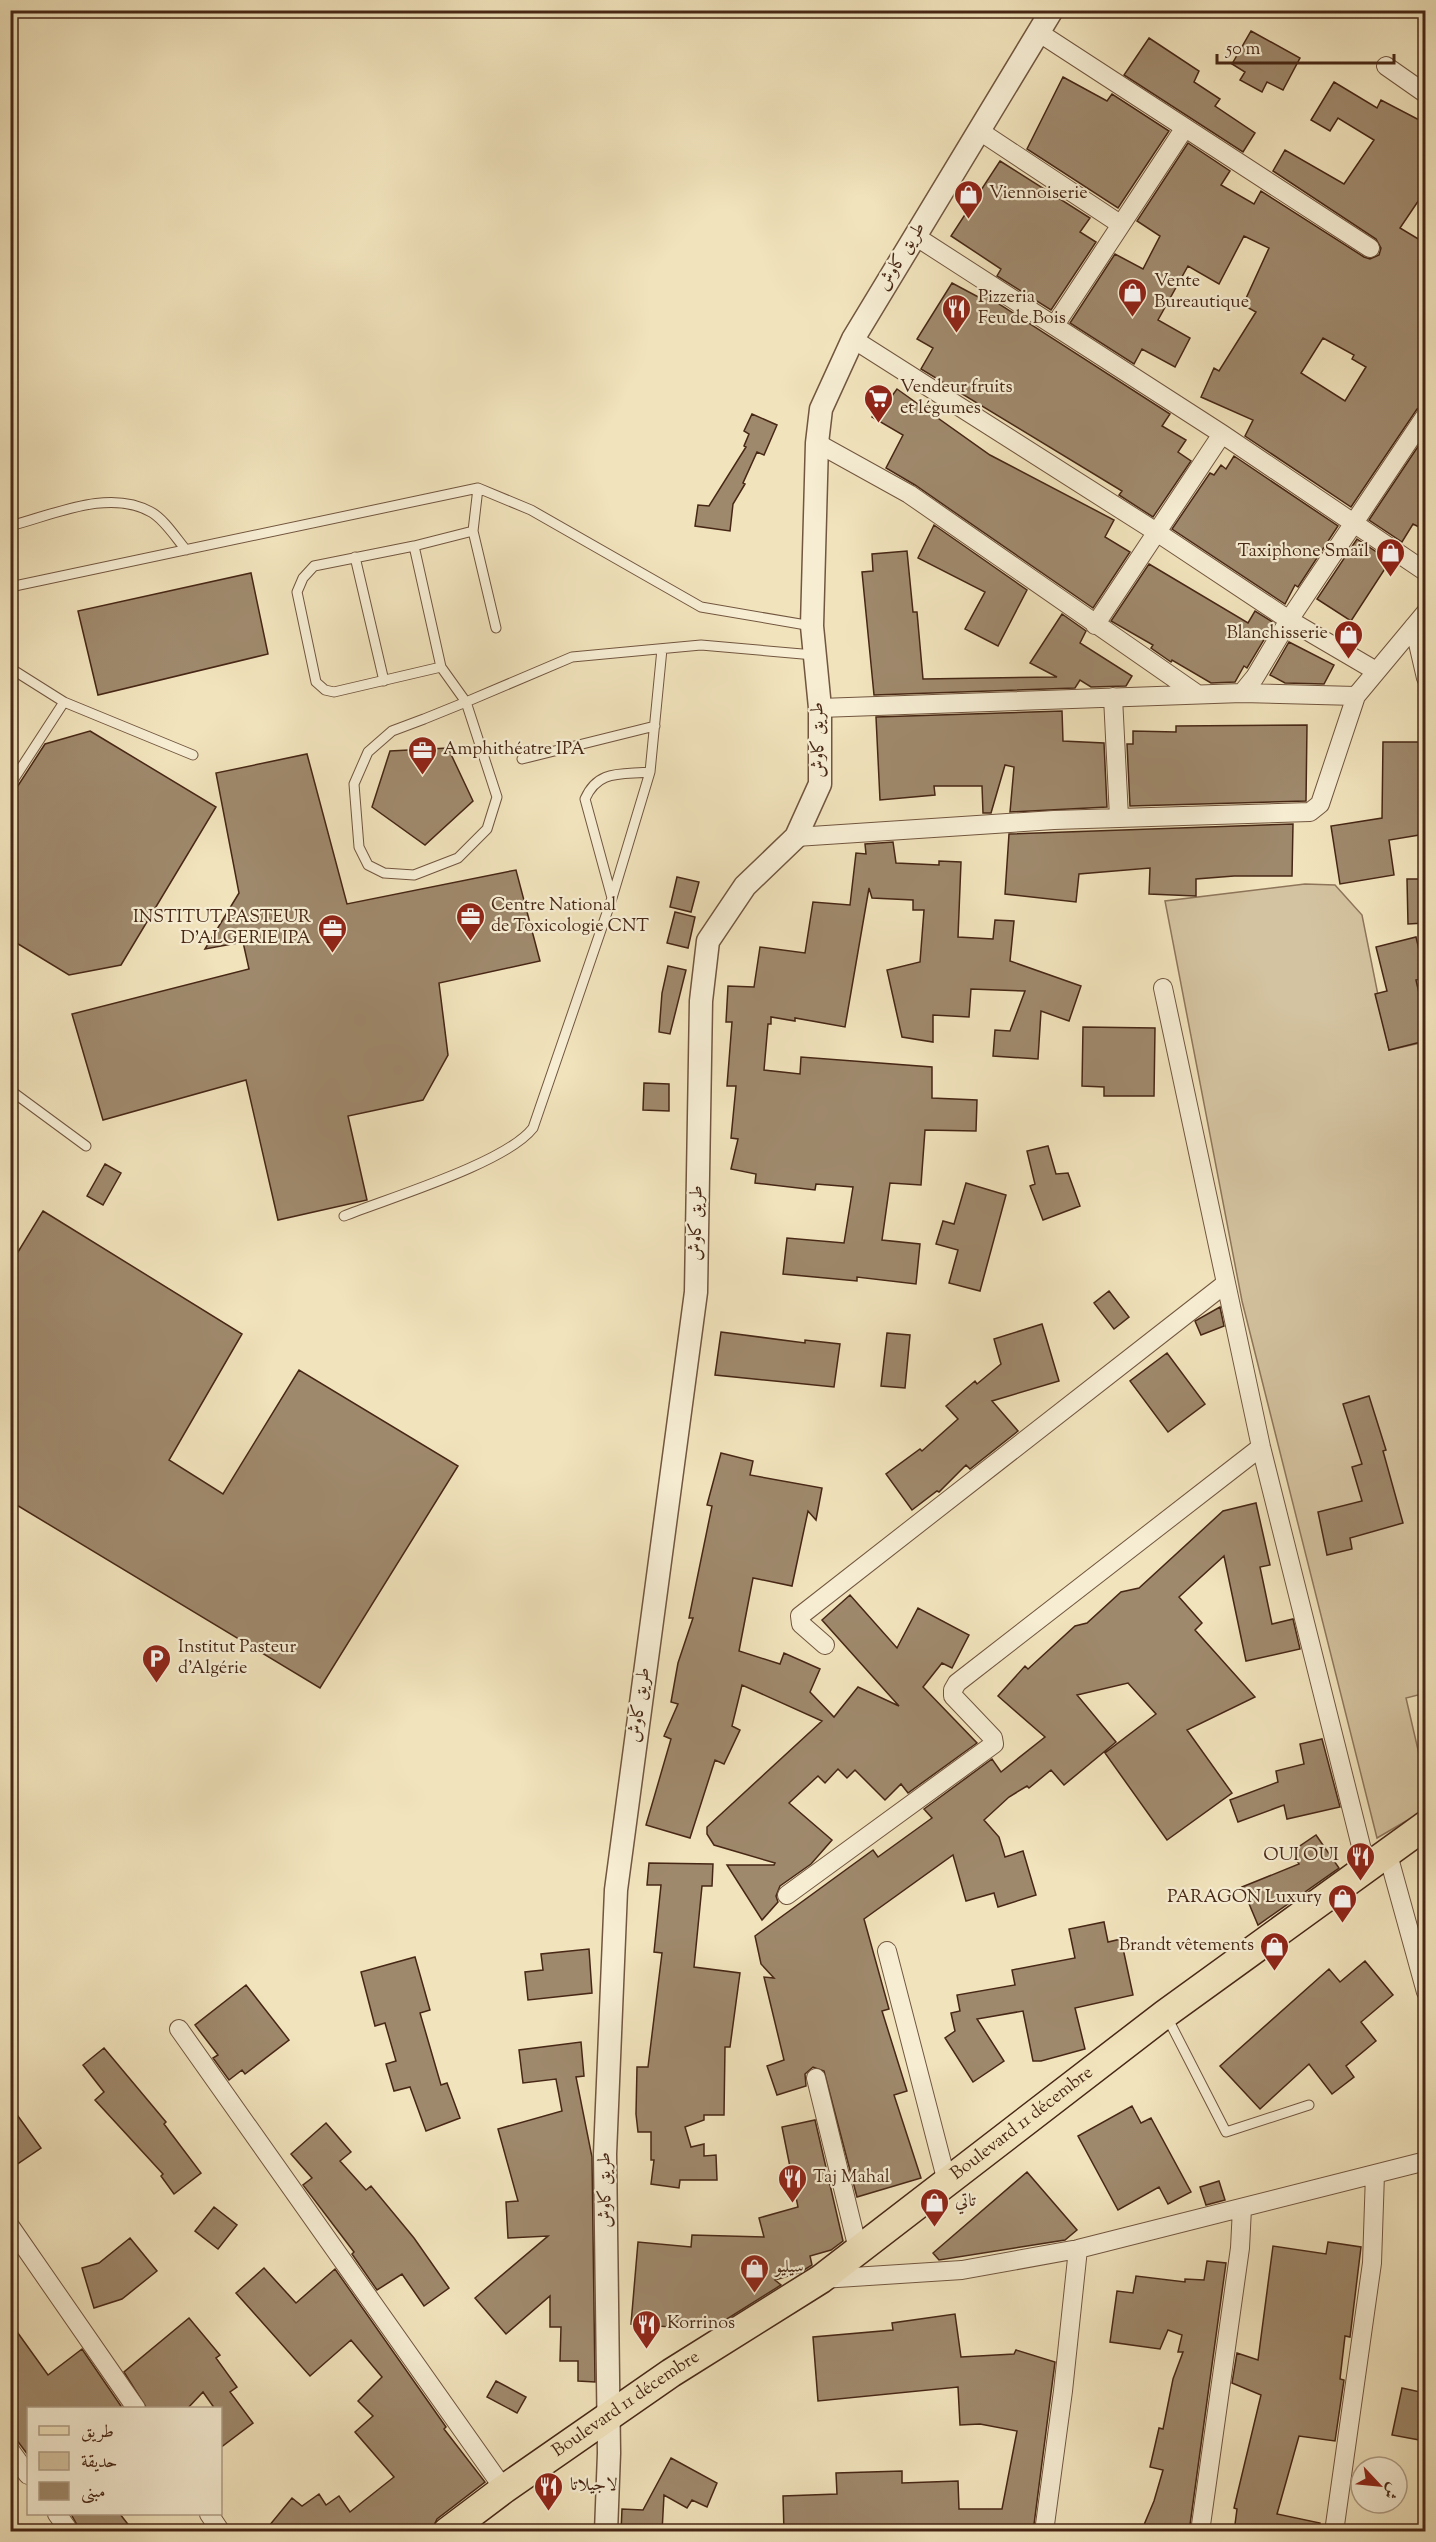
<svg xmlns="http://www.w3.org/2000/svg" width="1436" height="2542" viewBox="0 0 1436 2542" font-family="'Sorts Mill Goudy',Amiri,serif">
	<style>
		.green { fill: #d4c3a0; stroke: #8e755a; stroke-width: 1.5 }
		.building { fill: #9f896c; stroke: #472715; stroke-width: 1.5; fill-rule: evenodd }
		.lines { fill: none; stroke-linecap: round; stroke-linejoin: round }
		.service-casing { stroke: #72563f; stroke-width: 11 }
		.minor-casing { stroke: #72563f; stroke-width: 20 }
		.tertiary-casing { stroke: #72563f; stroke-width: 25 }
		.primary-casing { stroke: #472715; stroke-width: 31 }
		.service { stroke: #f6edd3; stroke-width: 9 }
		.minor { stroke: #f6edd3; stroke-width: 18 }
		.tertiary { stroke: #f6edd3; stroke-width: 22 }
		.primary { stroke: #f1e3bc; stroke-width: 28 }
		.labels { text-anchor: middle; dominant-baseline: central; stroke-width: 4.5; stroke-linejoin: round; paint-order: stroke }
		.poi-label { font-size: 18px; fill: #472715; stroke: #f6edd3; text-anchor: start }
		.street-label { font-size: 18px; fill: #472715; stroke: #f6edd3 }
	</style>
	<rect width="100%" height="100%" fill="#f1e3bc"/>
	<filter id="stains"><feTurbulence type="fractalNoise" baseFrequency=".00333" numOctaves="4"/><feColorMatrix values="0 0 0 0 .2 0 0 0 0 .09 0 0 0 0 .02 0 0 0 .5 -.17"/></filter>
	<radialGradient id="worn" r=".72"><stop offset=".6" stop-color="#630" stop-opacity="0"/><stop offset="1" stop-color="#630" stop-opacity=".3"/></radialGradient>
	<path class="green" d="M1305,884L1335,885L1362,915L1389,1050L1425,1042L1426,1693L1406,1698L1425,1780V1810L1377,1838L1242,1301L1165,901Z"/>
	<path class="building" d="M1251,31L1300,58L1283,90L1267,82L1262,92L1240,80L1245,72L1232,64Z
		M1149,38L1199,71L1194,82L1220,99L1215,106L1255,133L1243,152L1124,75Z
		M1063,77L1107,101L1112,94L1169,131L1118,208L1027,149Z
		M1334,82L1377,108L1381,100L1425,123V191L1400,228L1425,243V404L1417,409L1351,507L1245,436L1253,420L1201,397L1214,368L1219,371L1256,312L1243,305L1269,248L1244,236L1219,284L1188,266L1158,320L1190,338L1175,367L1142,349L1134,364L1070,323L1115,254L1143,269L1160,236L1137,221L1188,143L1230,171L1221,185L1254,204L1261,191L1364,257L1370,259L1379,255L1381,248L1376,239L1273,171L1285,150L1344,184L1374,140L1338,118L1330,131L1311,120ZM1323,338L1354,355L1352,359L1366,367L1345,401L1301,373Z
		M1000,161L1090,218L1080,232L1096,242L1051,310L997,276L1001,269L951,236Z
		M952,283L982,299L985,295L1170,414L1162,426L1186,440L1178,452L1191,461L1153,517L1119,495L1122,491L921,369L933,348L917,339Z
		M897,389L990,455L1114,520L1105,537L1130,552L1093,608L915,485L886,468L903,435L872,417L883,397L889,400Z
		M752,414L777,425L764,455L757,452L743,483L745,484L733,504L730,531L695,526L698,505L709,506L746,447L744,446L749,434L744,431Z
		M1425,436V530L1413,524L1402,542L1369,520Z
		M1234,456L1338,526L1298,587L1295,585L1285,604L1172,529L1210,473L1214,475L1221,465L1226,469Z
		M934,525L1027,590L998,646L965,629L985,592L918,558Z
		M1357,539L1390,561L1351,621L1317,599Z
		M907,551L913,612H917L923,679L1057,677L1030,663L1062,614L1086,631L1080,643L1132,676L1126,686L1091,687L1080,680L1075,688L874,695L862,572L873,571L872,554Z
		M1149,564L1248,623L1255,611L1274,623L1247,668L1244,666L1235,682L1211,683L1172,660L1171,662L1151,648L1153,645L1111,621Z
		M251,573L268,654L98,695L78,611Z
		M1289,642L1334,665L1324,684L1285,683L1270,675Z
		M1062,711L1063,741L1104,743L1107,807L1010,812L1014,767L1005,765L991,813H983L982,786H934L935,795L880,800L876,717Z
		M1307,725L1306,801L1130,806L1127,744H1133V731L1176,732V726Z
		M90,731L216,807L121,965L69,975L10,939V798L45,744Z
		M1383,742H1425V834L1389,840L1394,875L1340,884L1331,826L1382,818Z
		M448,748L473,801L425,845L372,807L390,751Z
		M307,754L347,904L516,870L540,961L439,983L448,1055L423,1100L348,1116L367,1200L278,1220L246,1080L103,1120L72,1014L249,969L243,942L205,949L239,893L216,773Z
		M1293,824L1292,876H1234L1196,879V896L1149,894L1150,868L1079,874L1076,902L1005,894L1009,834Z
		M893,842L896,863L939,865V861L961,862L958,937L993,939L995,920L1014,921L1010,961L1081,986L1069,1021L1041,1011L1038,1059L993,1056L995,1030L1010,1031L1025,991L971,989L969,1017L933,1015V1042L902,1037L887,970L920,962L924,910H913V900L872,898L869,888L845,1027L795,1018V1021L771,1017V1024H768L764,1070L800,1074L801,1057L932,1067V1098L977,1100L976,1131L925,1130L921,1185L890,1183L882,1240L920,1244L916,1284L857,1277V1281L783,1274L787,1238L844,1243L853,1187L816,1184L815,1190L755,1183L756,1174L731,1169L738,1139L731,1138L736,1086H727L732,1022H726L728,986L754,987L760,947L805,953L813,902L850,905L856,853L866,854L865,844Z
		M677,877L699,882L691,912L670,907Z
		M1407,879H1425V923L1408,924Z
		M675,912L695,917L688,948L667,943Z
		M1416,937L1425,975V978L1416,980L1425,1019V1041L1389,1050L1375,994L1387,991L1376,947Z
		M668,966L686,970L670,1034L659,1032L662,993Z
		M1083,1027L1155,1028L1154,1096H1104V1087L1082,1086Z
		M644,1083L669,1084V1111L643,1110Z
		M1048,1146L1056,1174L1068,1173L1080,1206L1043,1220L1030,1186L1035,1184L1027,1151Z
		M105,1164L121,1173L103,1205L87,1196Z
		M966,1183L1006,1195L980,1291L949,1283L958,1250L936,1244L943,1221L954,1224Z
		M43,1211L242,1334L169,1460L223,1494L299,1370L458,1466L320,1688L10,1501V1265Z
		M1109,1291L1129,1317L1114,1329L1094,1303Z
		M1220,1307L1224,1326L1201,1335L1195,1321Z
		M1042,1324L1059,1381L992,1401L1018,1431L970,1469L966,1465L939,1492L937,1491L912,1510L886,1474L920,1449L922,1451L958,1419L946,1406L975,1381L977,1384L1001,1364L994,1339Z
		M721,1332L805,1343V1340L840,1344L834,1387L715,1375Z
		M887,1333L910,1335L905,1388L881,1386Z
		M1167,1353L1205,1404L1168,1432L1130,1381Z
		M1369,1396L1386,1450L1383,1451L1403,1523L1350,1538L1352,1549L1327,1555L1318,1512L1362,1501L1352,1467L1362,1464L1343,1404Z
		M721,1453L753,1461L750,1475L822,1488L816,1520L808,1511L792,1586L753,1578L739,1651L780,1664L784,1653L820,1669L810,1692L834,1717L858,1687L899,1706L822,1620L850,1595L897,1648L918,1608L969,1635L952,1668L942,1663L923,1687L977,1743L908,1793L901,1784L885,1800L855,1770L847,1778L838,1769L825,1783L818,1776L789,1803L832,1840L811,1864L780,1886L776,1896L778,1902L762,1920L727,1865H774L775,1863L714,1845L707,1834V1827L822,1721L742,1685L732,1726L740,1730L724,1764L715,1760L690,1838L646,1825L671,1739L664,1736L678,1704L671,1702L678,1663L693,1618H689L712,1506L707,1505Z
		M1256,1503L1270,1565L1260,1567L1272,1624L1293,1619L1300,1649L1246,1661L1224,1556L1179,1597L1202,1623L1195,1630L1255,1697L1187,1730L1232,1793L1167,1840L1105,1753L1156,1714L1128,1683L1077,1695L1116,1742L1064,1785L1051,1770L1029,1788L1027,1786L1009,1797L984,1820L999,1837L1005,1857L1023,1851L1036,1895L998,1907L994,1893L966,1901L953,1855L864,1919L889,2009L882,2011L907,2091L894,2095L921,2178L857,2197L824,2071L813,2067L805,2074L806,2086L777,2095L767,2066L784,2060L764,1977L774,1978L761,1964L755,1936L873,1850L878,1857L932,1818L924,1809L992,1759L1001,1772L1045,1737L998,1696L1025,1666L1028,1669L1075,1626L1087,1623L1121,1592L1139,1588L1223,1511Z
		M1322,1739L1340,1807L1287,1819L1284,1805L1238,1822L1230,1800L1278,1782L1276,1771L1304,1764L1300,1744Z
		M1316,1835L1339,1868L1258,1925L1242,1887L1299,1864L1291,1852Z
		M649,1863L713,1864L712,1886H702L694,1967L740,1973L730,2047H725L724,2115H704V2120L685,2127L691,2147L704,2144V2156L716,2155L717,2180H680L679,2188L651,2184L654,2160H651V2132H638L636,2114L637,2067H648L662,1953L654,1952L661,1885H647Z
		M1104,1922L1108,1942L1121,1939L1133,1995L1075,2008L1085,2049L1041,2061H1033L1023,2011L977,2019L1004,2061L973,2082L945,2038L955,2031L951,2013L960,2011L957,1995L1015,1985L1012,1970L1075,1958L1069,1929Z
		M589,1949L592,1993L528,2000L525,1972L543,1970L541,1954Z
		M415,1957L430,2010L420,2013L441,2085L447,2083L460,2118L426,2131L410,2087L394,2091L386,2064L396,2061L385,2023L375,2026L361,1972Z
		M1365,1961L1393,1995L1361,2022L1376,2041L1346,2066L1354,2077L1332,2094L1309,2064L1260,2109L1220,2066L1329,1969L1340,1982Z
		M246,1985L289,2040L245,2074L242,2070L229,2080L213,2058L218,2055L195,2025Z
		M581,2042L584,2076L576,2077L592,2157L595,2382L578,2381V2361H560L561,2327H550V2296L506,2334L475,2298L548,2236L508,2238L506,2202L518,2201L498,2129L562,2111L556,2079L523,2083L519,2050Z
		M104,2048L166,2122L164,2124L201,2173L174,2194L161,2176L163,2174L95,2100L104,2092L83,2065Z
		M10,2105L41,2148L10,2169Z
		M1132,2106L1141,2123L1151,2118L1191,2192L1168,2204L1159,2187L1118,2210L1078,2136Z
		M815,2120L843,2241L831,2250L810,2256L812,2265L801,2272L775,2280L781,2285L719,2324L672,2322L671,2327L631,2324L638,2242L691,2247L692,2235L764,2237L759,2218L798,2207L782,2127Z
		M326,2123L351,2152L340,2161L366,2190L371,2186L414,2238L449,2288L424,2306L402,2274L377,2290L352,2254L354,2252L303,2185L312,2178L291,2154Z
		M1027,2172L1077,2230L1065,2240L939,2260L933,2253Z
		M1219,2181L1225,2200L1206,2205L1200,2187Z
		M214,2207L237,2225L218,2249L195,2231Z
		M130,2238L157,2271L122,2299L94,2308L82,2268L99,2263Z
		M1328,2242L1361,2247L1350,2337L1345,2336L1340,2379L1344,2380L1335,2441L1299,2436L1277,2514L1320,2523L1319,2532H1234L1237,2509L1234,2508L1261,2395L1232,2383L1237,2353L1258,2360L1273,2246L1326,2254Z
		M1207,2261L1226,2263L1189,2532H1141L1154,2501L1163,2470L1150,2467L1159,2428L1163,2429L1173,2379L1183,2352H1178L1182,2335L1168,2330L1160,2349L1110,2342L1117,2291L1133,2293L1136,2276L1185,2282V2279L1204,2280Z
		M264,2268L296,2303L335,2269L446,2427L444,2429L485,2482L437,2519L431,2532H264L292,2498L302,2506L319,2494L326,2505L339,2496L350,2512L394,2477L355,2432L373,2416L358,2401L382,2377L351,2340L310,2376L236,2293Z
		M955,2314L961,2357L1014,2354L1016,2350L1055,2362L1033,2532H784L783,2496L837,2494L836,2473L902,2471V2483L958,2481L959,2509H1002L1017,2431L980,2424L960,2425L958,2387L818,2401L813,2337L893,2330L892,2323Z
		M189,2318L220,2355L216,2358L237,2387L230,2392L253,2423L220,2448V2409H215L203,2392L187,2409H147L124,2372Z
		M10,2322L48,2375L82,2349L123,2409H28V2455L10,2431Z
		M496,2381L526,2397L517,2413L487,2397Z
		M1402,2388L1425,2393V2441L1392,2435Z
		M671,2458L717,2483L707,2507L692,2500L687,2508L664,2495L662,2532H621L622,2509L643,2510Z
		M71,2514H120L134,2532H81Z"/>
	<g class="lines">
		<defs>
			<path id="service" d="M478,488L473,531L496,628
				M10,526C53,515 109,488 151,512C164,519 176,538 186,550
				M473,531L414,546L441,667L466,702L497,797L487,829L458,858L414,875L384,873L368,865L359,847L354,784L368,752L392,731L424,719L466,702L572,657L701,645L814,655
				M414,546L314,566L303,578L297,592L316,682L325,690L334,692L441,667
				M355,557L384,681
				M10,587L478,488L531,510L701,607L812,626
				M10,668L64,702L10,785
				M64,702L193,755
				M522,759L655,726
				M612,898L585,799C598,769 621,775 650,772
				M10,1090L86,1146
				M344,1216C389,1198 506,1163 533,1128L612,898L650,772L662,649
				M1167,2017L1226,2132L1309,2105"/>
			<path id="minor" d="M1038,32L1370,248
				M1386,66L1426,94
				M978,130L1120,224
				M915,236L1222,434L1426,572
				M1055,325L1184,129
				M817,443L909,494L1197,694
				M1095,625L1222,434
				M1414,626L1426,678
				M1376,671L1289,620L1426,415
				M1242,693L1356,696L1426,612
				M1113,697L1119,817
				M820,708L1242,693L1255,677L1289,620L1158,533L853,339
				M796,837L1054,820L1310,812L1320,804L1356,696
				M1163,988L1261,1447L1366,1866
				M825,1645L801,1624L800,1616L1225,1284
				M1387,1851L1426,1992
				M787,1895L994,1744L993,1738L953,1696V1690L957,1683L1261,1447
				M887,1951L947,2182
				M179,2029L504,2489
				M816,2078L858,2249
				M10,2226L136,2408
				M822,2279L962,2270L1078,2249L1426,2161
				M10,2450L28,2475
				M57,2514L70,2532
				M209,2514L221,2532
				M1044,2532L1063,2391L1078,2249
				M1200,2532L1240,2248L1242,2208
				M1334,2532L1372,2263L1375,2174"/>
			<path id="tertiary" d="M606,2532L609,2453L605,2154L616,1890L696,1292L701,1001L708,941L745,886L796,837L820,784V708L812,626L817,443L821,409L853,339L1052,10"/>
			<g id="primary">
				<path id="s1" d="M447,2532L504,2489L671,2373L821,2279L1165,2014L1426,1825"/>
			</g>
		</defs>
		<use href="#service" class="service-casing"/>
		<use href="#minor" class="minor-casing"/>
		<use href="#tertiary" class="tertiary-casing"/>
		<use href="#primary" class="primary-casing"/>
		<use href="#service" class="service"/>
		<use href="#minor" class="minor"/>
		<use href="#tertiary" class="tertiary"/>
		<use href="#primary" class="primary"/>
	</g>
	<defs>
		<symbol id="shop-pin" viewBox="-11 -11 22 30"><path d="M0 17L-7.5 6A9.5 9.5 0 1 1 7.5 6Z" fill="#8f2418" stroke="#f6edd3"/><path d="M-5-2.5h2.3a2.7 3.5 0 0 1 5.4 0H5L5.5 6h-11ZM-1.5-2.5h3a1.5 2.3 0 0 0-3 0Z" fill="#fff"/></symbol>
		<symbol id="restaurant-pin" viewBox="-11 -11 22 30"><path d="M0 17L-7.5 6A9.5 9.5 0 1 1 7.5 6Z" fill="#8f2418" stroke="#f6edd3"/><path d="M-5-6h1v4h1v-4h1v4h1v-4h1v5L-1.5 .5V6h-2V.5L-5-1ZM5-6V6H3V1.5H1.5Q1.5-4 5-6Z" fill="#fff"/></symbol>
		<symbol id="supermarket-pin" viewBox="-11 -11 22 30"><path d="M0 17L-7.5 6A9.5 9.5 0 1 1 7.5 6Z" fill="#8f2418" stroke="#f6edd3"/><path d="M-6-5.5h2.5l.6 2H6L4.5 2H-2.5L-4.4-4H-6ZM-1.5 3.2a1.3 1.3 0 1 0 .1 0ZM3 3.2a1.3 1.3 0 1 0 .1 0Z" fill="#fff"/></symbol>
		<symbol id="office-pin" viewBox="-11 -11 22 30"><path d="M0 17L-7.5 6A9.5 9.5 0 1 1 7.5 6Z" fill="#8f2418" stroke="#f6edd3"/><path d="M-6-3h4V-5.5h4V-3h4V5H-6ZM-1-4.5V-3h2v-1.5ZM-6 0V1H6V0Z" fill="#fff"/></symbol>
		<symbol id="parking-pin" viewBox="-11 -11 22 30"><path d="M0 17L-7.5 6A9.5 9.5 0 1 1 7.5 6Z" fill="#8f2418" stroke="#f6edd3"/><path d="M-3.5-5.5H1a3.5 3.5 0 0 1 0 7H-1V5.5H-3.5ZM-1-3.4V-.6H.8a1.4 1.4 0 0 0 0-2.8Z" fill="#fff"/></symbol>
	</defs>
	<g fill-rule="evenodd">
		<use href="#shop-pin" x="952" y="178" width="33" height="45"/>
		<use href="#shop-pin" x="1116" y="276" width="33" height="45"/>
		<use href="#restaurant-pin" x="940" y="292" width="33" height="45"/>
		<use href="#supermarket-pin" x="862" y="382" width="33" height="45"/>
		<use href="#shop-pin" x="1374" y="536" width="33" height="45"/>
		<use href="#shop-pin" x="1332" y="618" width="33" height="45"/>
		<use href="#office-pin" x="406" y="734" width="33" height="45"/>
		<use href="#office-pin" x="454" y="900" width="33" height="45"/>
		<use href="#office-pin" x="316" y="912" width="33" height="45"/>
		<use href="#parking-pin" x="140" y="1642" width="33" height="45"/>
		<use href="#restaurant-pin" x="1344" y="1840" width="33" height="45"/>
		<use href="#shop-pin" x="1326" y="1882" width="33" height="45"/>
		<use href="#shop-pin" x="1258" y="1930" width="33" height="45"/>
		<use href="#restaurant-pin" x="776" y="2162" width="33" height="45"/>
		<use href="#shop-pin" x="918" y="2186" width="33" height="45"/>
		<use href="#shop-pin" x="738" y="2252" width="33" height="45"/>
		<use href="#restaurant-pin" x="630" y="2308" width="33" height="45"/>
		<use href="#restaurant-pin" x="532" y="2470" width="33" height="45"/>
	</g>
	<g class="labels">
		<g class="poi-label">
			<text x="989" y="194">Viennoiserie</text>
			<text x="1154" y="282">Vente<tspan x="1154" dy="21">Bureautique</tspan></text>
			<text x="978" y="298">Pizzeria<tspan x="978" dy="21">Feu de Bois</tspan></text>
			<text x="900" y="388">Vendeur fruits<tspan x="900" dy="21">et légumes</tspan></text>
			<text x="1369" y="552" text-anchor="end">Taxiphone Smaïl</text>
			<text x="1328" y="634" text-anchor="end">Blanchisserie</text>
			<text x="443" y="750">Amphithéatre IPA</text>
			<text x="491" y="906">Centre National<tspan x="491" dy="21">de Toxicologie CNT</tspan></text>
			<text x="311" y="918" text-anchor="end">INSTITUT PASTEUR<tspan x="311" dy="21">D'ALGERIE IPA</tspan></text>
			<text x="178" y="1648">Institut Pasteur<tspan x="178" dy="21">d'Algérie</tspan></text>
			<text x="1339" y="1856" text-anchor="end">OUI OUI</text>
			<text x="1322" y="1898" text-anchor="end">PARAGON Luxury</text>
			<text x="1254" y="1946" text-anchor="end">Brandt vêtements</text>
			<text x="813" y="2178">Taj Mahal</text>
			<text x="955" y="2202">تاتي</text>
			<text x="775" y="2268">سيليو</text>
			<text x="667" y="2324">Korrinos</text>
			<text x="570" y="2486">لاجيلاتا</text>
		</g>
		<g class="street-label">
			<text transform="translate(902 257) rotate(-59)">طريق كاوش</text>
			<text transform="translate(819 740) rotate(-91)">طريق كاوش</text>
			<text transform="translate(697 1223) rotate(-89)">طريق كاوش</text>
			<text transform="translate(640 1705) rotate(-82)">طريق كاوش</text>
			<text stroke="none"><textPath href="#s1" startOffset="706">Boulevard 11 décembre</textPath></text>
			<text transform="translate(606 2190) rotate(-91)">طريق كاوش</text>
			<text stroke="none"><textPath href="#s1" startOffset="220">Boulevard 11 décembre</textPath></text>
		</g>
	</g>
	<rect width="1436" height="2542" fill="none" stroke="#f1e3bc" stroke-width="36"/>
	<rect x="12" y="12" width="1412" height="2518" fill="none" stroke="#472715" stroke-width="3"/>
	<rect x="18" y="18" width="1400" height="2506" fill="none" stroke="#472715" stroke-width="1.5"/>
	<rect x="27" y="2407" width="195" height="108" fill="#f6edd3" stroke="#b09e87" stroke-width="1.5"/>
	<rect x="39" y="2426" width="30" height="9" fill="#f1e3bc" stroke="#b09e87" stroke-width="1.5"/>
	<text x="81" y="2437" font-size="18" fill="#472715">طريق</text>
	<rect x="39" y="2452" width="30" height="18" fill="#d4c3a0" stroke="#b09e87" stroke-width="1.5"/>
	<text x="81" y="2467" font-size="18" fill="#472715">حديقة</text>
	<rect x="39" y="2482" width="30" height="18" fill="#9f896c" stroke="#b09e87" stroke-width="1.5"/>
	<text x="81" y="2497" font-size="18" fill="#472715">مبنى</text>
	<g transform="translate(1379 2485) rotate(116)"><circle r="28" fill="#f6edd3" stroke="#b09e87" stroke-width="1.5"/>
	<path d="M0-4.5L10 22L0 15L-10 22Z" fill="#8f2418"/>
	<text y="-9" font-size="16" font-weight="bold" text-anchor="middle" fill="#472715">ش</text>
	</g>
	<path d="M1217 54v9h177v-9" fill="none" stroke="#472715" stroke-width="3"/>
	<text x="1226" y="54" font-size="18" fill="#472715" stroke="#f6edd3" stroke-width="4.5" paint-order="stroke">50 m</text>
	<rect width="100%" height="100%" filter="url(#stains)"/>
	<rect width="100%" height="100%" fill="url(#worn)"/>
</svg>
